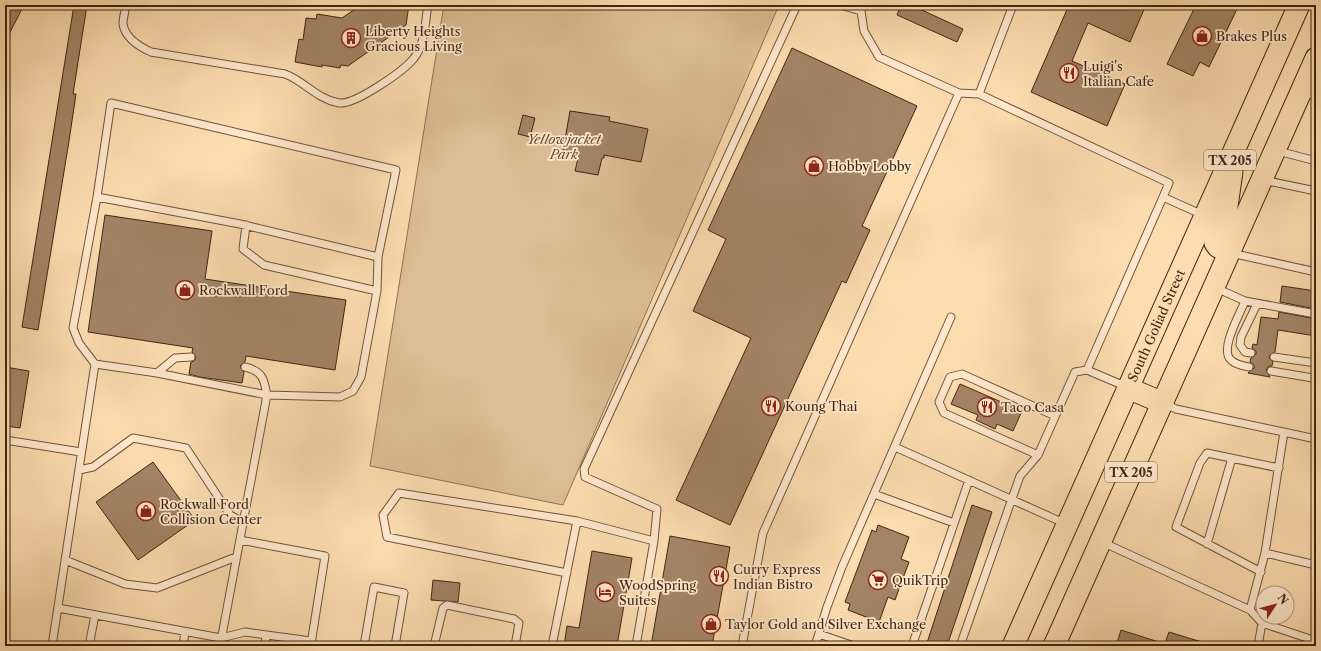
<svg xmlns="http://www.w3.org/2000/svg" width="1321" height="651" viewBox="0 0 1321 651" font-family="'Libre Caslon Text',serif">
	<style>
		.green { fill: #ddbd95; stroke: #8f7154 }
		.building { fill: #a38465; stroke: #412514 }
		.lines { fill: none; stroke-linecap: round; stroke-linejoin: round }
		.service-casing { stroke: #70533b; stroke-width: 9 }
		.primary-casing { stroke: #412514; stroke-width: 23 }
		.service { stroke: #fee8cb; stroke-width: 7 }
		.primary { stroke: #fddcaf; stroke-width: 21 }
		.labels { text-anchor: middle; dominant-baseline: central; stroke-width: 3.5; stroke-linejoin: round; paint-order: stroke }
		.shield { fill: #fee8cb; stroke: #7a604b; stroke-width: 1 }
		.shield-label { font-size: 12px; font-weight: bold; fill: #412514 }
		.poi-label { font-size: 13px; fill: #412514; stroke: #fee8cb; text-anchor: start }
		.park-label { font-size: 13px; font-style: italic; fill: #684b34; stroke: #fee8cb }
		.street-label { font-size: 13px; fill: #412514; stroke: #fee8cb }
	</style>
	<rect width="100%" height="100%" fill="#fddcaf"/>
	<filter id="stains"><feTurbulence type="fractalNoise" baseFrequency=".005" numOctaves="4"/><feColorMatrix values="0 0 0 0 .2 0 0 0 0 .09 0 0 0 0 .02 0 0 0 .5 -.17"/></filter>
	<radialGradient id="worn" r=".72"><stop offset=".6" stop-color="#630" stop-opacity="0"/><stop offset="1" stop-color="#630" stop-opacity=".3"/></radialGradient>
	<path class="green" d="M444,5H779L563,505L370,466Z"/>
	<path class="building" d="M5,5H24L5,42Z
		M74,5H87L73,94H76L69,141L38,330L22,327Z
		M361,5H409L406,25L348,66L341,65L340,68L322,65V67L295,62L299,39L303,40L306,18L316,19L317,14L342,18Z
		M901,5H911L963,29L957,42L897,15Z
		M1069,5H1146L1130,42L1088,23L1072,61L1125,84L1107,126L1031,92Z
		M1196,5H1229L1237,9L1209,67L1200,62L1193,76L1167,64Z
		M792,48L917,106L862,226L870,230L846,283L842,281L730,525L676,500L751,338L693,311L726,239L708,230Z
		M570,111L610,117L609,121L648,129L641,162L604,155V158H602L598,175L575,171L579,154L563,151Z
		M523,115L535,118L530,137L518,134Z
		M105,215L212,231L205,279L346,300L335,370L246,356L245,362L240,366L244,372L242,383L200,377L189,374L191,362L194,361L196,357L192,352L193,348L88,332Z
		M1282,286L1316,291V309L1280,302Z
		M1279,312L1316,319V336L1278,330L1275,352L1269,356L1270,359L1273,362L1272,366H1269L1266,370L1270,377L1248,373L1254,368V365L1250,362L1251,358L1256,354V351L1252,348L1253,344L1257,345L1261,317L1278,319Z
		M5,367L29,371L20,428L5,426Z
		M960,384L1022,411L1013,431L997,424L995,429L976,420L978,415L951,404Z
		M153,462L195,520L138,560L96,502Z
		M972,505L992,512L947,646H926Z
		M878,525L909,537L901,559L909,562L895,600L888,597L879,622L848,610L850,604L845,602L872,530L876,532Z
		M670,536L730,547L712,646H651Z
		M592,551L632,558L617,646H564L567,626L579,628Z
		M433,580L460,583L458,602L431,600Z
		M1121,630L1162,643L1161,646H1116Z
		M1169,632L1205,643L1204,646H1164Z"/>
	<g class="lines">
		<defs>
			<path id="service" d="M126,5C125,11 123,18 123,24C125,38 140,47 151,52L285,74C304,81 317,99 339,103C355,105 404,71 414,58C425,45 425,22 428,5
				M840,5L861,11
				M864,5L861,11L864,31L879,57L959,93L979,94L1169,183L1163,197L1203,215
				M1303,92L1316,96
				M979,94L1013,5
				M1278,151L1316,161
				M1263,180L1316,191
				M97,197L111,103L396,170L378,257
				M246,225L243,249L264,265L377,291
				M1231,253L1316,272
				M1216,288L1245,301L1316,314
				M1245,301C1240,314 1219,350 1231,360C1236,365 1243,366 1249,367
				M1251,353L1245,352L1240,345L1241,337L1257,304
				M1274,357L1316,363
				M95,364L79,343L73,328L97,197L240,224L378,257L377,291L361,377L353,391L340,397L267,395C264,378 262,371 245,367
				M1087,370L1127,387
				M1271,371L1313,378
				M157,373L175,358L191,357
				M1165,404L1176,409L1316,439
				M5,440L81,452
				M895,447L1066,524
				M1038,455L944,413L939,402L950,377L962,374L1055,416
				M79,470L93,467L133,438L186,448L230,515L243,522
				M874,494L954,523
				M240,540L325,556L311,644
				M654,541L657,509L585,477L584,469L797,5
				M1102,542L1250,610L1262,623L1258,646
				M1207,544L1232,458
				M1265,553L1316,565
				M65,560L125,584L157,588L236,557
				M1261,572L1176,527L1200,463L1207,453L1279,468
				M567,573L387,537L383,515L399,493L577,521
				M58,608L221,638L245,632L311,641
				M1250,610L1265,553L1284,432
				M1262,623L1316,641
				M819,634L854,646
				M52,646L95,364L157,373L267,395L220,646
				M89,646L95,615
				M183,646L185,632
				M265,646L266,635
				M364,646L374,587L404,593L395,646
				M434,646L443,608L447,605L514,619L519,623L515,646
				M552,646L577,521L654,541L636,646
				M742,646L763,533L959,93
				M815,646L827,607L842,567L951,317
				M912,646L969,480
				M960,646L1020,476L1038,455L1075,372L1087,370L1163,197"/>
			<g id="primary">
				<path d="M1229,252L1218,247L1215,243L1225,220L1232,172"/>
				<path d="M1128,388L1163,403"/>
				<path id="s1" d="M1013,646L1299,5"/>
				<path d="M1054,646L1316,58"/>
			</g>
		</defs>
		<use href="#service" class="service-casing"/>
		<use href="#primary" class="primary-casing"/>
		<use href="#service" class="service"/>
		<use href="#primary" class="primary"/>
	</g>
	<defs>
		<symbol id="shop-ring" viewBox="-11 -11 22 22"><circle r="9.5" fill="#fee8cb" stroke="#8f2418" stroke-width="1.5"/><path d="M-5-2.5h2.3a2.7 3.5 0 0 1 5.4 0H5L5.5 6h-11ZM-1.5-2.5h3a1.5 2.3 0 0 0-3 0Z" fill="#8f2418"/></symbol>
		<symbol id="building-ring" viewBox="-11 -11 22 22"><circle r="9.5" fill="#fee8cb" stroke="#8f2418" stroke-width="1.5"/><path d="M-4-6H4V6H1V3H-1V6H-4ZM-2.5-4.3h1.7v1.8h-1.7ZM.8-4.3h1.7v1.8H.8ZM-2.5-1h1.7V.8h-1.7ZM.8-1h1.7V.8H.8Z" fill="#8f2418"/></symbol>
		<symbol id="restaurant-ring" viewBox="-11 -11 22 22"><circle r="9.5" fill="#fee8cb" stroke="#8f2418" stroke-width="1.5"/><path d="M-5-6h1v4h1v-4h1v4h1v-4h1v5L-1.5 .5V6h-2V.5L-5-1ZM5-6V6H3V1.5H1.5Q1.5-4 5-6Z" fill="#8f2418"/></symbol>
		<symbol id="supermarket-ring" viewBox="-11 -11 22 22"><circle r="9.5" fill="#fee8cb" stroke="#8f2418" stroke-width="1.5"/><path d="M-6-5.5h2.5l.6 2H6L4.5 2H-2.5L-4.4-4H-6ZM-1.5 3.2a1.3 1.3 0 1 0 .1 0ZM3 3.2a1.3 1.3 0 1 0 .1 0Z" fill="#8f2418"/></symbol>
		<symbol id="hotel-ring" viewBox="-11 -11 22 22"><circle r="9.5" fill="#fee8cb" stroke="#8f2418" stroke-width="1.5"/><path d="M-6-4.5h1.5V1H6V5H4.5V3h-9V5H-6ZM-4 0a1.8 1.8 0 1 1 3.6 0ZM.5 0V-2.5h3Q6-2.5 6 0Z" fill="#8f2418"/></symbol>
	</defs>
	<g fill-rule="evenodd">
		<use href="#shop-ring" x="1191" y="25" width="22" height="22"/>
		<use href="#building-ring" x="340" y="27" width="22" height="22"/>
		<use href="#restaurant-ring" x="1058" y="62" width="22" height="22"/>
		<use href="#shop-ring" x="803" y="155" width="22" height="22"/>
		<use href="#shop-ring" x="174" y="279" width="22" height="22"/>
		<use href="#restaurant-ring" x="760" y="395" width="22" height="22"/>
		<use href="#restaurant-ring" x="976" y="396" width="22" height="22"/>
		<use href="#shop-ring" x="135" y="500" width="22" height="22"/>
		<use href="#restaurant-ring" x="708" y="565" width="22" height="22"/>
		<use href="#supermarket-ring" x="867" y="569" width="22" height="22"/>
		<use href="#hotel-ring" x="594" y="581" width="22" height="22"/>
		<use href="#shop-ring" x="700" y="613" width="22" height="22"/>
	</g>
	<g class="labels">
		<g class="shield">
			<rect x="1204" y="150" width="52" height="20" rx="3"/>
			<rect x="1105" y="462" width="52" height="20" rx="3"/>
		</g>
		<g class="shield-label">
			<text x="1230" y="160">TX 205</text>
			<text x="1131" y="472">TX 205</text>
		</g>
		<g class="poi-label">
			<text x="365" y="31">Liberty Heights<tspan x="365" dy="15">Gracious Living</tspan></text>
			<text x="1216" y="36">Brakes Plus</text>
			<text x="1083" y="66">Luigi's<tspan x="1083" dy="15">Italian Cafe</tspan></text>
			<text x="828" y="166">Hobby Lobby</text>
			<text x="199" y="290">Rockwall Ford</text>
			<text x="785" y="406">Koung Thai</text>
			<text x="1001" y="407">Taco Casa</text>
			<text x="160" y="504">Rockwall Ford<tspan x="160" dy="15">Collision Center</tspan></text>
			<text x="733" y="569">Curry Express<tspan x="733" dy="15">Indian Bistro</tspan></text>
			<text x="892" y="580">QuikTrip</text>
			<text x="619" y="585">WoodSpring<tspan x="619" dy="15">Suites</tspan></text>
			<text x="725" y="624">Taylor Gold and Silver Exchange</text>
		</g>
		<g class="park-label">
			<text x="564" y="139">Yellowjacket<tspan x="564" dy="15">Park</tspan></text>
		</g>
		<g class="street-label">
			<text stroke="none"><textPath href="#s1" startOffset="351">South Goliad Street</textPath></text>
		</g>
	</g>
	<rect width="1321" height="651" fill="none" stroke="#fddcaf" stroke-width="20"/>
	<rect x="6" y="6" width="1309" height="639" fill="none" stroke="#412514" stroke-width="2"/>
	<rect x="10" y="10" width="1301" height="631" fill="none" stroke="#412514"/>
	<g transform="translate(1275 605) rotate(54)"><circle r="19" fill="#fee8cb" stroke="#b29a82"/>
	<path d="M0-3L7 15L0 10L-7 15Z" fill="#8f2418"/>
	<text y="-6" font-size="11" font-weight="bold" text-anchor="middle" fill="#412514">N</text>
	</g>
	<rect width="100%" height="100%" filter="url(#stains)"/>
	<rect width="100%" height="100%" fill="url(#worn)"/>
</svg>
